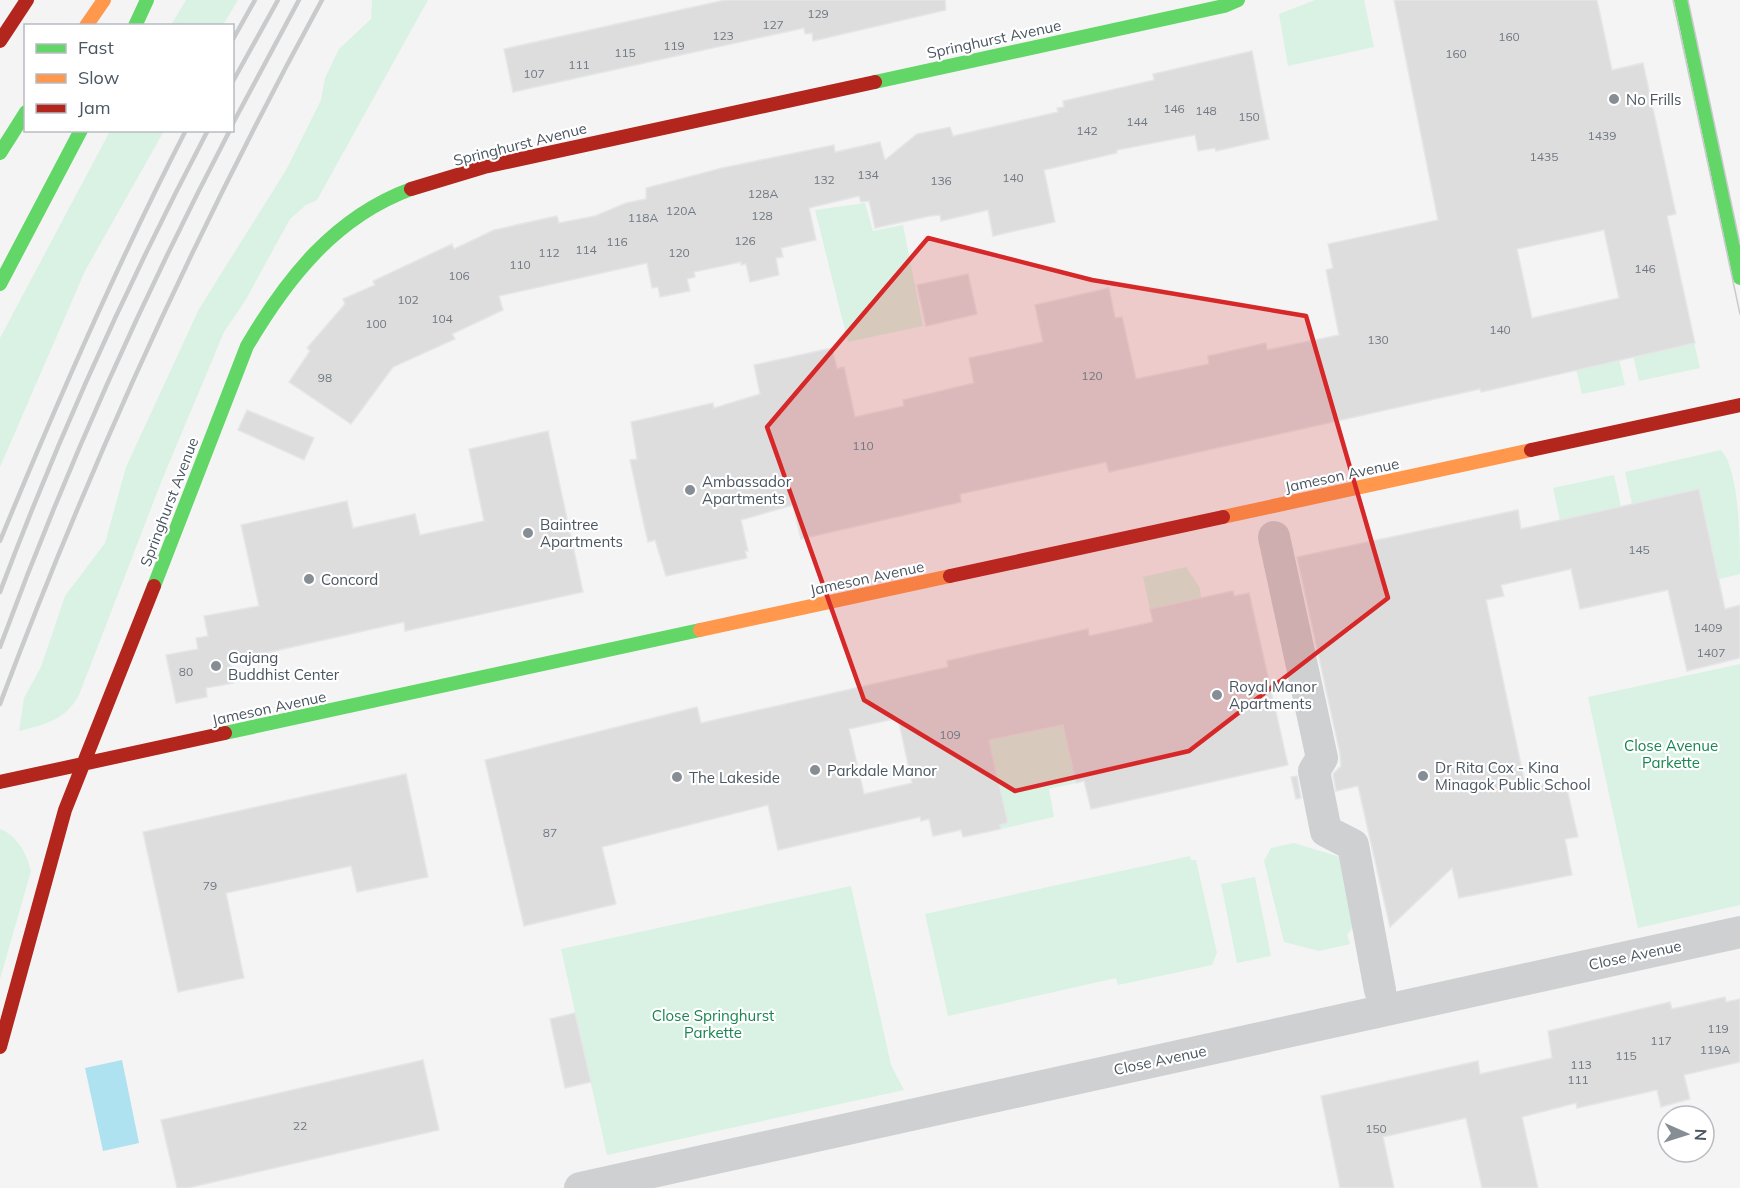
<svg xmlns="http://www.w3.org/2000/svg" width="1740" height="1188" viewBox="0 0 1740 1188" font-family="Mulish,sans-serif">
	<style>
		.green { fill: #d9f2e3 }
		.water { fill: #aee2f0 }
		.building { fill: #ddddde; stroke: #e5e6e7; stroke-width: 1.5; fill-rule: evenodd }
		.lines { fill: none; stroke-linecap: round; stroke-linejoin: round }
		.street { stroke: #ced0d2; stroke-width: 32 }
		.fast { stroke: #63d668; stroke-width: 14 }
		.slow { stroke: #ff974d; stroke-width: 14 }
		.jam { stroke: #b3261e; stroke-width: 14 }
		.tram { stroke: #c9cacc; stroke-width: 1.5 }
		.rail { stroke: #c9cacc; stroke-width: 4.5 }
		.marked { fill: #d62828; fill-opacity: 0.2; stroke: #d62828; stroke-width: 4.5; stroke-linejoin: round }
		.poi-dot { fill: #868d94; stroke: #fff; stroke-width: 2 }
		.labels { text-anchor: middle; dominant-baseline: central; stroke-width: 4.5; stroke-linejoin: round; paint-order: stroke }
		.number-label { font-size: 12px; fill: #707881 }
		.street-label { font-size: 15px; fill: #4a5661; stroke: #fff }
		.poi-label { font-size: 15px; fill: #4a5661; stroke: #fff; text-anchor: start }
		.park-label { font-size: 15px; fill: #17864f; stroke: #fff }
	</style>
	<rect width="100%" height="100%" fill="#f4f4f4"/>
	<path class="green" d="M186,0H238L223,25H171Z
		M372,0H428L317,200L306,205L290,219L245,301L224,332L162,480L79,695C65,720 47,724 19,731L24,698L41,667L65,596L105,543L126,467L199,309L286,170L321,100L325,78L339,49L371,19Z
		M1315,0H1364L1374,47L1288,66L1279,14Z
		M110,131H164L85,271L0,467V338Z
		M865,203L873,231L903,225L923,326L848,342L815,210Z
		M1694,343L1700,368L1639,381L1633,356Z
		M1619,359L1625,385L1582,394L1576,369Z
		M1721,450C1740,471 1740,543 1740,574L1719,579L1699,490L1632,504L1625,472Z
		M1614,475L1621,507L1560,520L1553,488Z
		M1186,567L1200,588L1201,598L1150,609L1143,577Z
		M1740,664V905L1638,928L1588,697Z
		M1043,720L1045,729L1063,725L1076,783L1049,789L1054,817L1001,829L1000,825L1008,822L989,740Z
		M0,829C17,835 27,854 31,871L0,979Z
		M1294,843L1340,857L1355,924L1347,935L1350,944L1319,951L1284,942L1264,861L1271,848Z
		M1190,856L1191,860H1196L1217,953L1212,965L1118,985L1116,978L948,1016L925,914Z
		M1255,877L1271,956L1237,963L1221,884Z
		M851,886L891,1065L904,1090L607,1155L561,949Z"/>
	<path class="water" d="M122,1060L139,1143L103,1151L85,1068Z"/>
	<path class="building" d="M725,0H945L946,10L813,41L812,33L805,34L804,28L513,92L504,49Z
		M1394,0H1597L1612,70L1643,63L1676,214L1667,216L1695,343L1481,392L1480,389L1109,472L1106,462L960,494L961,502L801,539L793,505L741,520L748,551H745L747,558L666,576L655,540L648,542L642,516L630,460L637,459L631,422L713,403L714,408L760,394L754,365L832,348L837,369L844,367L855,417L904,406L903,400L974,383L969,358L1043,342L1035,305L1109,288L1115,318L1122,317L1136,379L1209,364L1208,356L1266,343L1267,350L1339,335L1326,270L1333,268L1328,244L1438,220ZM1604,230L1619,298L1532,318L1517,249Z
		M1252,51L1269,139L1216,151L1215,148L1198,151L1195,135L1117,150V153L1044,170L1055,222L993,236L988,210L941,221L940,215L930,216L875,228L869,201L861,202L859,196L809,208L816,240L781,248L783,257L776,258L779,275L750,282L746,264L741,265V262L694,272L695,277L687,279L690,291L660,297L658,287L652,288L647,263L499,296L503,310L452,334L455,339L393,367L351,424L289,382L310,351L307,348L345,304L343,299L375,285L373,281L452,244L454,249L494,230L557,216L559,223L595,216L626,203L646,199V188L722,168L834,145L835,152L880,142L885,160L917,134L950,127L953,136L1058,112L1057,108L1064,107L1063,101L1154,80L1153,74Z
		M968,274L977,314L926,326L917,285Z
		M247,410L314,438L304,460L238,430Z
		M548,431L583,592L405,631L404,622L230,661L234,683L206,688L207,697L176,703L166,655L198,649L196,638L208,636L204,616L259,606L241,525L347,501L353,528L415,514L420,535L484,521L469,449Z
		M1699,489L1725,609L1740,605V658L1687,671L1668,590L1580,609L1571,569L1501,585L1504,596L1486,600L1526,788L1565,780L1578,837L1565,839L1572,875L1459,898L1452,868L1390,927L1358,786L1336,791L1333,774L1341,766L1340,754L1297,557L1518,510L1521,529Z
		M1233,591L1234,596L1249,593L1288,765L1091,809L1084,781L1076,783L1063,725L989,740L1008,823L1000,825L1001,829L963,837L961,830L933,836L929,819L921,821L920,817L778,850L768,805L602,847L616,904L524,926L485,760L697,707L701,723L948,667L947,661L990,651L1088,629L1089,636L1153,622L1150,609ZM898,718L912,783L864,794L849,729Z
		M406,774L428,877L357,892L351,866L226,893L244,978L178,992L143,832Z
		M1297,776L1301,798L1296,799L1291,777Z
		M1725,997L1726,1002L1740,999V1062L1684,1075L1690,1099L1661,1107L1657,1090L1577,1108L1576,1103L1522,1117L1538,1188H1482L1466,1118L1383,1137L1394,1188H1340L1321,1096L1478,1061L1480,1074L1552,1058L1548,1031L1670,1002L1672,1009Z
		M575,1013L591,1082L565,1088L550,1019Z
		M423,1060L439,1130L188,1188H177L161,1120Z"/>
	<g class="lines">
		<path class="street" d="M1274,537L1322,758L1314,771L1326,831L1353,845L1380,990
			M580,1188L1740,932"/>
		<path class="fast" d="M1681,0L1740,278
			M135,26L147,0
			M875,82L1224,6L1238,0
			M0,153L26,112
			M0,284L81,130
			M154,586L247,346C287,278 335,217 411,189
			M225,733L700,630"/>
		<path class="slow" d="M86,26L104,0
			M1223,517L1531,450
			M700,630L950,576"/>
		<path class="jam" d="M0,41L27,0
			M411,189L484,167L875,82
			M1531,450L1740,405
			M950,576L1223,517
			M0,782L225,733
			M0,1047L65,810L154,586"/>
		<path class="tram" d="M1673,0L1740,314
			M1688,0L1740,244"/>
		<path class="rail" d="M232,41L255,0
			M232,83L278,0
			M232,125L299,0
			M0,541C57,402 117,264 186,130
			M0,592C59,435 130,279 208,130
			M0,647C65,471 143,297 230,130
			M0,704C91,462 198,227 322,0"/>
	</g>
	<path class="marked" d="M928,238L1092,280L1306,316L1388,598L1189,751L1015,791L864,700L767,427Z"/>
	<g class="poi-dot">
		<circle cx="1614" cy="99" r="6"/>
		<circle cx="690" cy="490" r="6"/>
		<circle cx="528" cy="533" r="6"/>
		<circle cx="309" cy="579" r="6"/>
		<circle cx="216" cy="666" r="6"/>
		<circle cx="1217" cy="695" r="6"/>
		<circle cx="815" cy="770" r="6"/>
		<circle cx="1423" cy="776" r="6"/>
		<circle cx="677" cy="777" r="6"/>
	</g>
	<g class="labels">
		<g class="number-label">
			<text x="818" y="13">129</text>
			<text x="773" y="24">127</text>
			<text x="723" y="35">123</text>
			<text x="1509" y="36">160</text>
			<text x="674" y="45">119</text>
			<text x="625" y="52">115</text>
			<text x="1456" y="53">160</text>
			<text x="579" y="64">111</text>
			<text x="534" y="73">107</text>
			<text x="1174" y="108">146</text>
			<text x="1206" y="110">148</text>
			<text x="1249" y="116">150</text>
			<text x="1137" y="121">144</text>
			<text x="1087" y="130">142</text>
			<text x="1602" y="135">1439</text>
			<text x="1544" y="156">1435</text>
			<text x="868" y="174">134</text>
			<text x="1013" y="177">140</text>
			<text x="824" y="179">132</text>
			<text x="941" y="180">136</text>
			<text x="763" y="193">128A</text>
			<text x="681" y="210">120A</text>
			<text x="762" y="215">128</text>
			<text x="643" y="217">118A</text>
			<text x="745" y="240">126</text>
			<text x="617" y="241">116</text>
			<text x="586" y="249">114</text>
			<text x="549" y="252">112</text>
			<text x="679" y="252">120</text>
			<text x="520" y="264">110</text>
			<text x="1645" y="268">146</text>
			<text x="459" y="275">106</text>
			<text x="408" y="299">102</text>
			<text x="442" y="318">104</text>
			<text x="376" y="323">100</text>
			<text x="1500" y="329">140</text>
			<text x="1378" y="339">130</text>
			<text x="1092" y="375">120</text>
			<text x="325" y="377">98</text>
			<text x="863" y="445">110</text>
			<text x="1639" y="549">145</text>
			<text x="1708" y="627">1409</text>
			<text x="1711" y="652">1407</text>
			<text x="186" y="671">80</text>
			<text x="950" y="734">109</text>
			<text x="550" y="832">87</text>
			<text x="210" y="885">79</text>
			<text x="1718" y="1028">119</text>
			<text x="1661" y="1040">117</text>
			<text x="1715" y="1049">119A</text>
			<text x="1626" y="1055">115</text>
			<text x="1581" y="1064">113</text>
			<text x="1578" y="1079">111</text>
			<text x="300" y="1125">22</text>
			<text x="1376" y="1128">150</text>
		</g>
		<g class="street-label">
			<text transform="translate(994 39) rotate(-12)">Springhurst Avenue</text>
			<text transform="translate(520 144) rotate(-14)">Springhurst Avenue</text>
			<text transform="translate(1342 475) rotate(-12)">Jameson Avenue</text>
			<text transform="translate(169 502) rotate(-69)">Springhurst Avenue</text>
			<text transform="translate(867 578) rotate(-12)">Jameson Avenue</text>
			<text transform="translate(269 708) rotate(-12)">Jameson Avenue</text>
			<text transform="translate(1635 955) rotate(-12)">Close Avenue</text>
			<text transform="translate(1160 1060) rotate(-12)">Close Avenue</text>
		</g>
		<g class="poi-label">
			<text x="1626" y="99">No Frills</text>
			<text x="702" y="481">Ambassador<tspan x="702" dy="17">Apartments</tspan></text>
			<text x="540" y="524">Baintree<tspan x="540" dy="17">Apartments</tspan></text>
			<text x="321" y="579">Concord</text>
			<text x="228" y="657">Gajang<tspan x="228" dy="17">Buddhist Center</tspan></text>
			<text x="1229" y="686">Royal Manor<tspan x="1229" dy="17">Apartments</tspan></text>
			<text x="1435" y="767">Dr Rita Cox - Kina<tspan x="1435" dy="17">Minagok Public School</tspan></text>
			<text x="827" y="770">Parkdale Manor</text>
			<text x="689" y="777">The Lakeside</text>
		</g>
		<g class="park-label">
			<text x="1671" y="745">Close Avenue<tspan x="1671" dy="17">Parkette</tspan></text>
			<text x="713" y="1015">Close Springhurst<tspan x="713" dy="17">Parkette</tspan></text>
		</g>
	</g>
	<rect x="24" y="24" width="210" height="108" fill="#ffffff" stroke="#b7bbc0" stroke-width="1.5"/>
	<rect x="36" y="44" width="30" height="9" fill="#63d668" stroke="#b7bbc0" stroke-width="1.5"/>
	<text x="78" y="54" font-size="18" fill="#4a5661">Fast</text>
	<rect x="36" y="74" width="30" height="9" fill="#ff974d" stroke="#b7bbc0" stroke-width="1.5"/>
	<text x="78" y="84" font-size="18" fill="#4a5661">Slow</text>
	<rect x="36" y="104" width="30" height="9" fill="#b3261e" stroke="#b7bbc0" stroke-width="1.5"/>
	<text x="78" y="114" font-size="18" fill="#4a5661">Jam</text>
	<g transform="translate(1686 1134) rotate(93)"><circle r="28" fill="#ffffff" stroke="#b7bbc0" stroke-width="1.5"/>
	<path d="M0-4.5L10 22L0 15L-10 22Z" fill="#868d94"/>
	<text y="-9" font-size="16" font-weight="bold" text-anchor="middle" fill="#4a5661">N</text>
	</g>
</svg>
